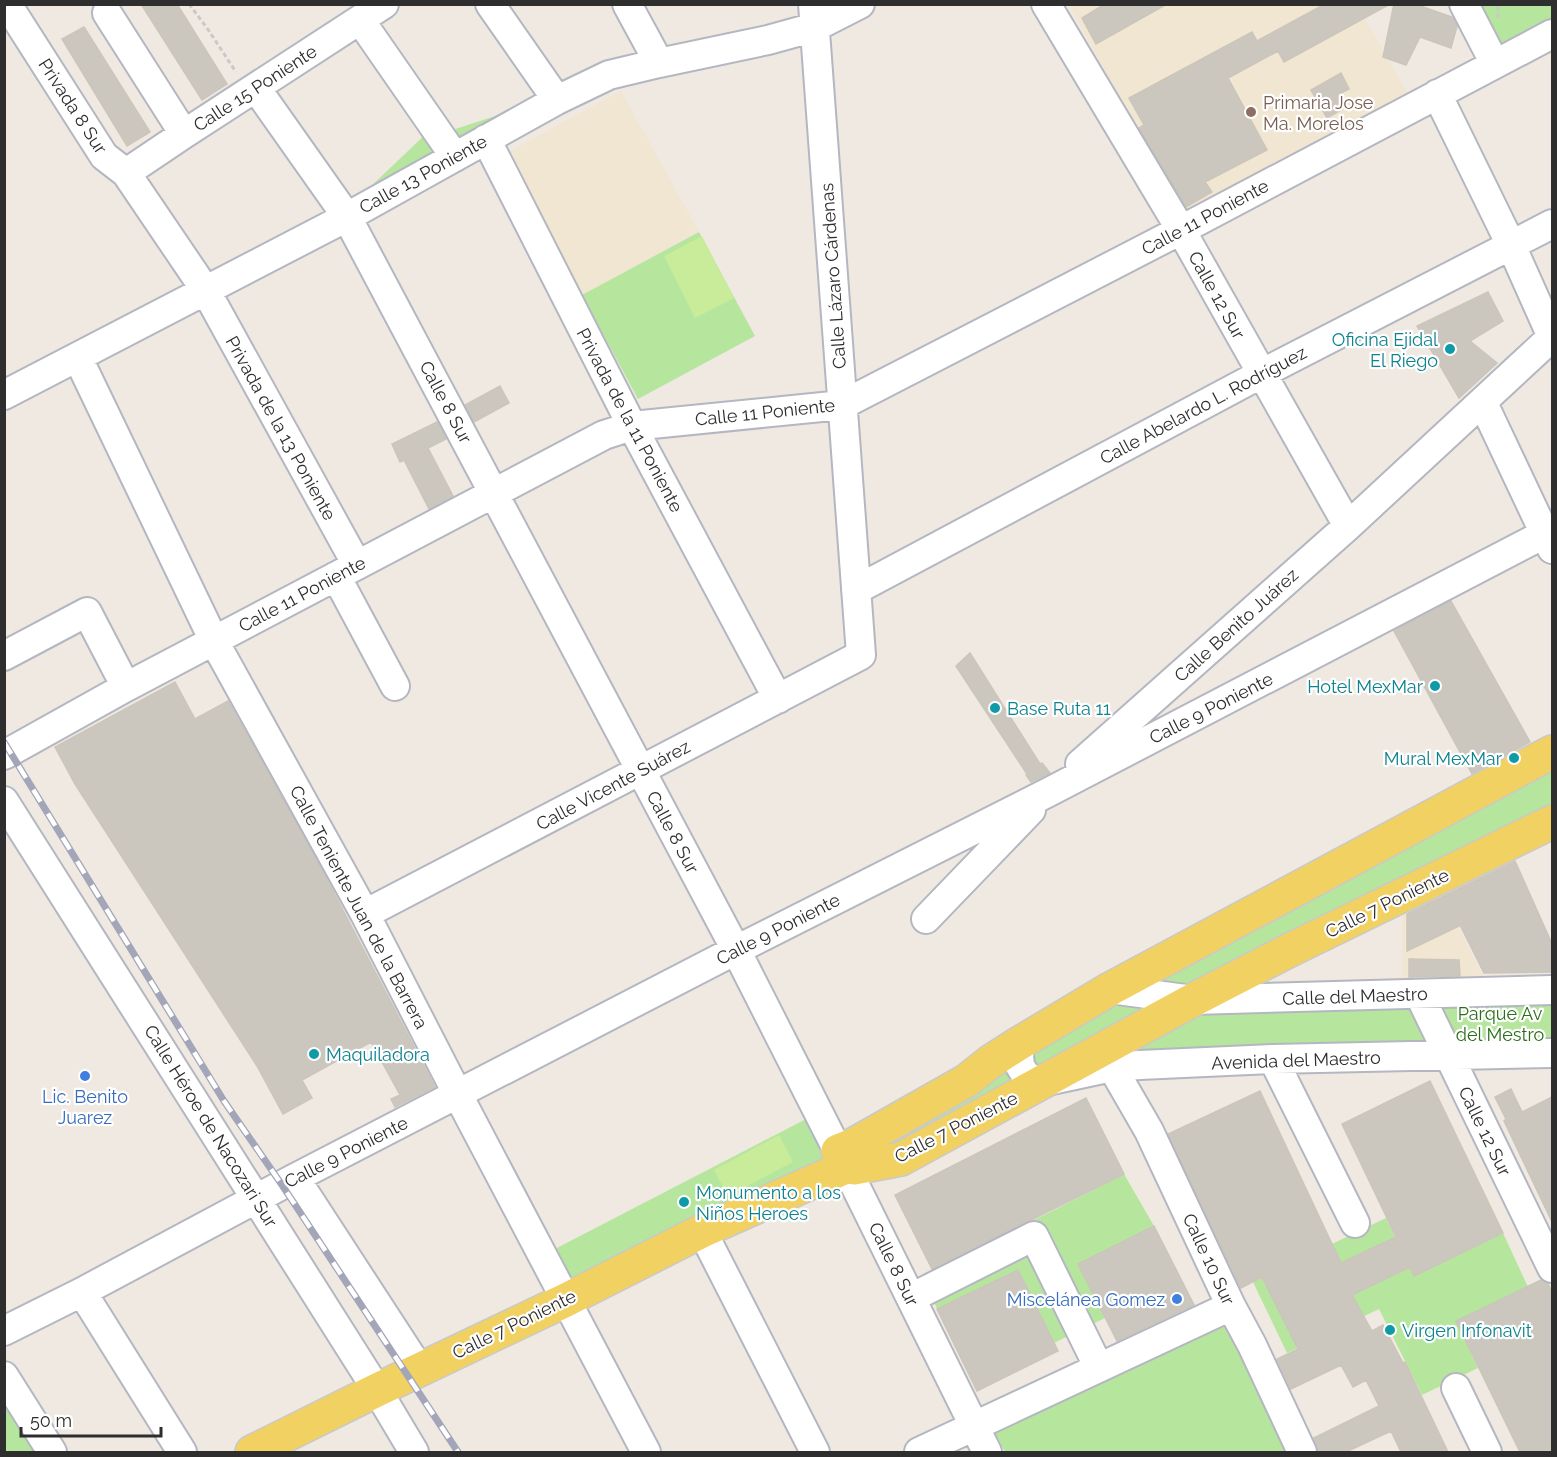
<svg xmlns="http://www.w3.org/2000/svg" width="1557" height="1457" viewBox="0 0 1557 1457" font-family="Raleway,sans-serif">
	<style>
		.education { fill: #f0e6d1 }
		.green { fill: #b6e59e }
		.pitch { fill: #c9ec9a }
		.building { fill: #cbc7bf; stroke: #cbc5ba; stroke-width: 1.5 }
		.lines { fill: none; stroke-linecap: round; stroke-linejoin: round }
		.minor-casing { stroke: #b4b7c1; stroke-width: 32 }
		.major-casing { stroke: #c9c9c9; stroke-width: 36 }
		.path { stroke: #c9c9c9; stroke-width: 3; stroke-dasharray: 4.5 3; stroke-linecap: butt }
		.minor { stroke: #fff; stroke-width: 28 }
		.major { stroke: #f2d163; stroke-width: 33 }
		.rail-casing { stroke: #a3a6b8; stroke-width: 7 }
		.rail { stroke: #fff; stroke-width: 4.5; stroke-dasharray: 14; stroke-linecap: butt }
		.education-dot { fill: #8d6e63; stroke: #fff; stroke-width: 2 }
		.culture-dot { fill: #0f9aa8; stroke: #fff; stroke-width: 2 }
		.shop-dot { fill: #3f7fe0; stroke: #fff; stroke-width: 2 }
		.labels { text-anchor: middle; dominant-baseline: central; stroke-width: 4.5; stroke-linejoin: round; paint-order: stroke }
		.street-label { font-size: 18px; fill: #2e2e2e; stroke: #fff }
		.education-label { font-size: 18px; fill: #785e54; stroke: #fff; text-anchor: start }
		.culture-label { font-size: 18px; fill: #0d838f; stroke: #fff; text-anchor: start }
		.park-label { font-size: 18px; fill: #2c6e1b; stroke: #fff }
		.shop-label { font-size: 18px; fill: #366cbe; stroke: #fff }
	</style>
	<rect width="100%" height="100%" fill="#efe9e1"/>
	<path class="education" d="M1075,4L1357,5L1408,94L1185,218L1070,7Z
		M621,91L699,232L582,295L507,153Z
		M1442,889L1443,895L1483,977L1402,978V908Z"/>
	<path class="green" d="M1466,5H1552V33L1496,63Z
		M548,99L347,209L428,132L443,133Z
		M699,232L755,336L638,399L582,295Z
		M1552,754V821L901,1157L849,1148Z
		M1552,992V1051L1115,1060L1165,1016Z
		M812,1116L840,1162L571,1293L551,1251Z
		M1124,1174L1154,1226L1079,1264L1105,1318L1054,1343L1018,1270L937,1309L923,1274L1052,1211Z
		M1386,1218L1414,1276L1503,1233L1528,1287L1456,1321L1478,1368L1422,1395L1379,1309L1287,1353L1253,1282Z
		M1226,1316L1290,1452H1005L992,1427Z
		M4,1388L45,1452H5Z"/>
	<path class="pitch" d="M702,236L734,298L695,318L664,256Z
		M779,1135L793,1162L728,1196L714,1170Z"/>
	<path class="building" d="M141,4H177L227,84L202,100Z
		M1105,4H1167L1096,44L1082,18Z
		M1325,4H1390L1284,62L1278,51L1228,78L1267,150L1205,182L1212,192L1186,207L1139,128L1144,125L1129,98L1252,32L1257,41Z
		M1394,4H1415L1452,17L1457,26L1451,48L1420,37L1406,65L1383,57Z
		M84,27L150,132L127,146L62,39Z
		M1341,73L1349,89L1339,94L1346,107L1327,118L1311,90Z
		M1488,292L1503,321L1470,341L1497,363L1459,398L1417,326Z
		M500,386L509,403L474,422L465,405Z
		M437,422L446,439L428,448L453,496L429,509L404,460L400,462L392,444Z
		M1451,601L1530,742L1472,774L1394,631Z
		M970,653L1040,764L1042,763L1050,773L1031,782L1026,775L1027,774L956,666Z
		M175,682L195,719L228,701L319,864L435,1087L395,1107L391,1099L400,1095L371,1042L302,1080L312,1098L283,1114L257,1066L75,784L55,747Z
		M1515,861L1552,944V972L1484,973L1459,923V926L1407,951V914Z
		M1409,959L1459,960L1460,976L1409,977Z
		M1430,1081L1503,1233L1414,1276L1410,1267L1352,1295L1372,1331L1383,1325L1403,1363L1405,1362L1448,1452H1401L1391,1431L1346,1452H1318L1314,1438L1379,1406L1366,1380L1353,1387L1341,1365L1291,1389L1277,1359L1298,1349L1262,1277L1241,1288L1168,1134L1260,1091L1341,1263L1396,1237L1342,1124Z
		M1511,1089L1522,1112L1552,1097V1222L1504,1121L1506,1119L1495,1097Z
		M1086,1098L1124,1174L932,1269L895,1195Z
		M1154,1226L1194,1305L1117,1341L1078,1264Z
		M1018,1270L1058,1351L977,1391L937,1309Z
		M1541,1280L1548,1283L1552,1294V1452H1520L1456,1321Z"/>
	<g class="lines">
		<defs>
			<path id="minor" d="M7,4L104,156L126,173L206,291L357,565
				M490,4L557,100
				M627,4L659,63
				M1046,4L1181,230L1348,526
				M1464,4L1495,64
				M107,13L184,134
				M360,20L455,157
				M256,88L347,217L736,950L838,1151L987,1452
				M1437,94L1511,245L1552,337
				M486,139L632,426L778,699
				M126,173L184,134L384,4
				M78,358L214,641L365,914L458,1095L646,1452
				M4,395L347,217L557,100L609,75L659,63L768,40L815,27L860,4
				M1483,403L1552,549
				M336,576L395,686
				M856,590L1261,374L1552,224
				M4,656L87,612L126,687
				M4,755L126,687L604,435L632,426L842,405L1181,230L1552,34
				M1080,764L1348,526L1552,337
				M4,801L377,1390L414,1452
				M365,914L861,655L813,4
				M926,919L1031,810
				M1110,989L1193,1000L1552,990
				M1419,994L1552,1268
				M1018,1044L1020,1066L1027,1077L1042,1082L1112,1067L1140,1065L1273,1059L1552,1053
				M1273,1059L1355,1223
				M1112,1067L1149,1131L1231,1306L1252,1345L1302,1452
				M295,1178L420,1370
				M702,1231L815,1452
				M82,1292L182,1452
				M911,1298L1034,1236L1099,1368
				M4,1331L82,1292L295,1178L736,950L1047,793L1552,530
				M4,1376L52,1452
				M1456,1388L1487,1452
				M919,1452L1231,1306"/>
			<path id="major" d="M838,1151L853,1145L966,1081L990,1062L1018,1044L1110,989L1552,752
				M252,1452L377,1390L566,1300L702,1231L846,1167L854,1168L901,1159L1193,1000L1288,951L1552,822"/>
		</defs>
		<use href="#minor" class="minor-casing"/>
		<use href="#major" class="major-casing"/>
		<path class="path" d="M189,4L207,28L236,72
			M1498,18V4"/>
		<use href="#minor" class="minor"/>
		<use href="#major" class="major"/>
		<defs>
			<path id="rail" d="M4,742L224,1101L282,1185L458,1452"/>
		</defs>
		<use href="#rail" class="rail-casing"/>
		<use href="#rail" class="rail"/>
	</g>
	<circle class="education-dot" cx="1251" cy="112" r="6"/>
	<g class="culture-dot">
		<circle cx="1450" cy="349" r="6"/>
		<circle cx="1435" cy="686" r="6"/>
		<circle cx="995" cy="708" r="6"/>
		<circle cx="1514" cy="758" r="6"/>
		<circle cx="314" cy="1054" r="6"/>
		<circle cx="684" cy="1202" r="6"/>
		<circle cx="1390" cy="1330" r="6"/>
	</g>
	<g class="shop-dot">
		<circle cx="85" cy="1076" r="6"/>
		<circle cx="1177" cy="1299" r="6"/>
	</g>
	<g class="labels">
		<g class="street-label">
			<text transform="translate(255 88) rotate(-33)">Calle 15 Poniente</text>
			<text transform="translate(73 106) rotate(57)">Privada 8 Sur</text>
			<text transform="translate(423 174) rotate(-29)">Calle 13 Poniente</text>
			<text transform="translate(1205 217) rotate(-28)">Calle 11 Poniente</text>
			<text transform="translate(833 276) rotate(-94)">Calle Lázaro Cárdenas</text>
			<text transform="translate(1217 295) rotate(61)">Calle 12 Sur</text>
			<text transform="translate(446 402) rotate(62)">Calle 8 Sur</text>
			<text transform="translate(1203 405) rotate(-28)">Calle Abelardo L. Rodríguez</text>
			<text transform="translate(765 412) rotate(-6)">Calle 11 Poniente</text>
			<text transform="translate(630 420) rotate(62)">Privada de la 11 Poniente</text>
			<text transform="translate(281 428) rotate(61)">Privada de la 13 Poniente</text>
			<text transform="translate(302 594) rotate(-28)">Calle 11 Poniente</text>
			<text transform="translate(1236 625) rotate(-42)">Calle Benito Juárez</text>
			<text transform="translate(1211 708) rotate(-27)">Calle 9 Poniente</text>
			<text transform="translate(613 785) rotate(-28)">Calle Vicente Suárez</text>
			<text transform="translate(673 832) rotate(62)">Calle 8 Sur</text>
			<text transform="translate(1387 903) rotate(-26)">Calle 7 Poniente</text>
			<text transform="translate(359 907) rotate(62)">Calle Teniente Juan de la Barrera</text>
			<text transform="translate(778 929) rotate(-27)">Calle 9 Poniente</text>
			<text transform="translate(1355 996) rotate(-2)">Calle del Maestro</text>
			<text transform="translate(1296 1060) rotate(-2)">Avenida del Maestro</text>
			<text transform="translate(211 1126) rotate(58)">Calle Héroe de Nacozari Sur</text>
			<text transform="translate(956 1127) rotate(-27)">Calle 7 Poniente</text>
			<text transform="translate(1485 1131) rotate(64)">Calle 12 Sur</text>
			<text transform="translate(346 1152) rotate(-27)">Calle 9 Poniente</text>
			<text transform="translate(1209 1259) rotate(65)">Calle 10 Sur</text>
			<text transform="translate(894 1264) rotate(64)">Calle 8 Sur</text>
			<text transform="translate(514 1324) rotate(-26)">Calle 7 Poniente</text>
		</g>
		<g class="education-label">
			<text x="1263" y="102">Primaria Jose<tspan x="1263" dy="21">Ma. Morelos</tspan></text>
		</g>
		<g class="culture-label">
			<text x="1438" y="339" text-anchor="end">Oficina Ejidal<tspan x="1438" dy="21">El Riego</tspan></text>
			<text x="1423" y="686" text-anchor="end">Hotel MexMar</text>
			<text x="1007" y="708">Base Ruta 11</text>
			<text x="1502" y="758" text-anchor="end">Mural MexMar</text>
			<text x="326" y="1054">Maquiladora</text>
			<text x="696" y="1192">Monumento a los<tspan x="696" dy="21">Niños Heroes</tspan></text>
			<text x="1402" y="1330">Virgen Infonavit</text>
		</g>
		<g class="park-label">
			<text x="1500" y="1013">Parque Av<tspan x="1500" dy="21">del Mestro</tspan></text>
		</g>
		<g class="shop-label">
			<text x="85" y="1096">Lic. Benito<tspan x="85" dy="21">Juarez</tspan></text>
			<text x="1165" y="1299" text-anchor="end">Miscelánea Gomez</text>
		</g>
	</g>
	<rect width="1557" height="1457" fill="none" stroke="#2e2e2e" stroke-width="12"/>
	<path d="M21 1427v9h140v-9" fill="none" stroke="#2e2e2e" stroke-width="3"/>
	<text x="30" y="1427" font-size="18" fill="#2e2e2e" stroke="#ffffff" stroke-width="4.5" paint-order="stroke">50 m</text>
</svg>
